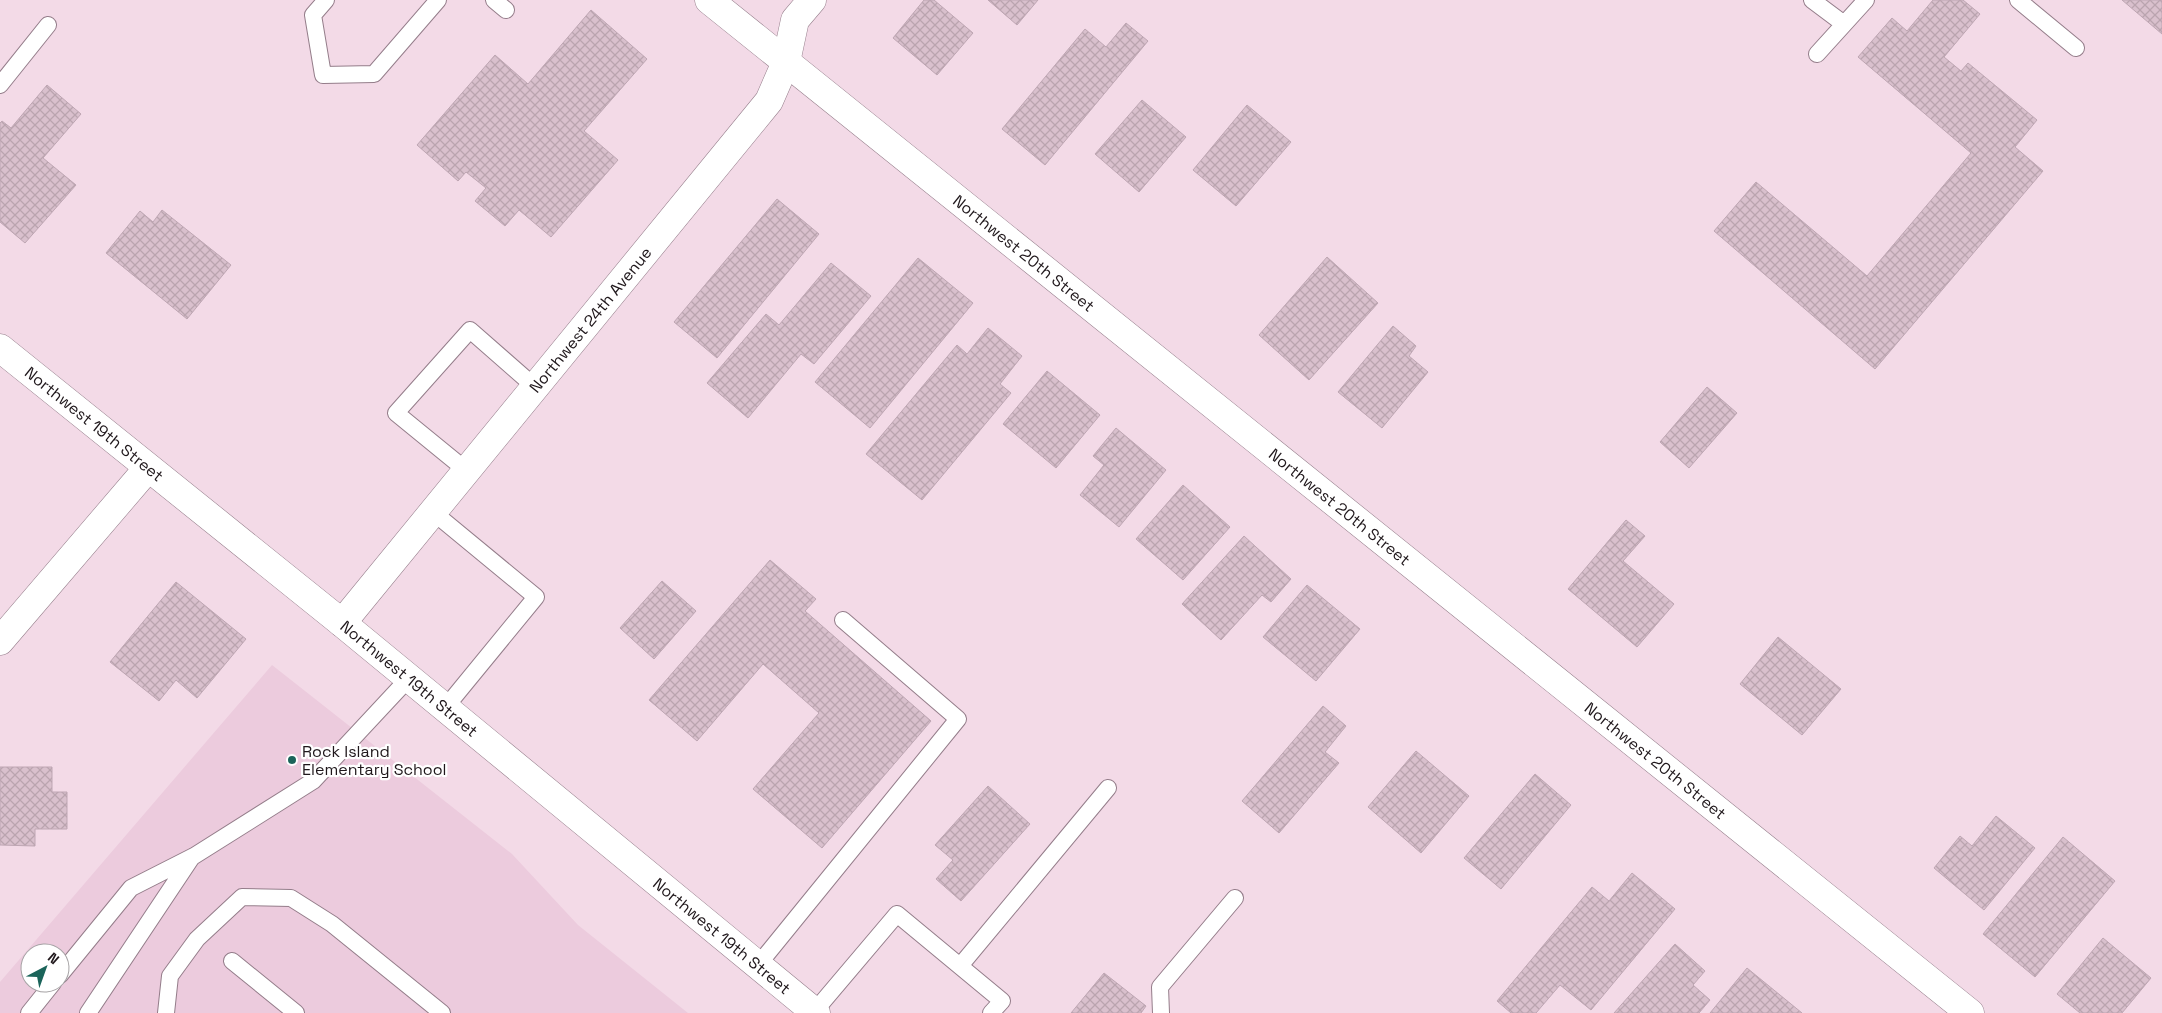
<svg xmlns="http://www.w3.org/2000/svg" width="2162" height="1013" viewBox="0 0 2162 1013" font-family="'Space Grotesk',sans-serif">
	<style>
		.built { fill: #eccbdd; fill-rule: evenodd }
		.building { fill: url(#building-cross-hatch); stroke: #bea6b3 }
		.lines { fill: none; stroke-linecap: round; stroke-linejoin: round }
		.service-casing { stroke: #947d8a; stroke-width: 18 }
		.minor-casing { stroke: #947d8a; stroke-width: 29 }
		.tertiary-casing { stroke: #947d8a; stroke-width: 29 }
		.service { stroke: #fff; stroke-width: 16 }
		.minor { stroke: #fff; stroke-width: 28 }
		.tertiary { stroke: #fff; stroke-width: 28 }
		.poi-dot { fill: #1b645a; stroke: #fff; stroke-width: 2 }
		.labels { text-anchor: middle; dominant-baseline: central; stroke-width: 4.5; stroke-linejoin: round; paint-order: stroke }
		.street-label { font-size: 16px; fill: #1f171b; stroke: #fff }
		.poi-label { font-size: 16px; fill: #1f171b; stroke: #fff; text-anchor: start }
	</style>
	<defs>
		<pattern id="building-cross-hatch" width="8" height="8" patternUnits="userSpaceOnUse" patternTransform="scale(1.25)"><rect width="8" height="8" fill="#d9c0cd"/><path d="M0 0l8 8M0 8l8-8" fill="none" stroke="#baa4af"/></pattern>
	</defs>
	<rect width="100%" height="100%" fill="#f3dae7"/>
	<path class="built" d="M272,665L512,854L578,925L688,1013H0V982ZM30,953H60V983H30Z"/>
	<path class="building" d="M924,0H934L973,33L937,75L893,38Z
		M988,0H1038L1017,25Z
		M1933,0H1963L1980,14L1944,57L1961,71L1968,63L2037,120L2015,147L2043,171L1875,369L1714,231L1756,182L1867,276L1971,153L1858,57L1892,18L1907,31Z
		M2122,0H2162V34Z
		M591,10L647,59L584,131L618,160L551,237L519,210L505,226L475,201L486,188L466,172L458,181L417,145L495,55L528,84Z
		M1126,23L1148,41L1045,165L1002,129L1085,29L1106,47Z
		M47,85L81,114L43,158L76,185L25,243L0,222V123L2,121L11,128Z
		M1142,100L1186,137L1139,192L1095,154Z
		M1247,105L1291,142L1236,206L1193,170Z
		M777,199L819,234L717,358L674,322Z
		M162,210L231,265L187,319L106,253L140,211L153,222Z
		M1327,257L1378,303L1309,380L1259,335Z
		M918,258L973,303L870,428L815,382Z
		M831,263L871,296L814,364L801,354L748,418L707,383L766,314L779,325Z
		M1393,326L1416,346L1409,356L1428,372L1382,428L1338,392Z
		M988,328L1022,356L1000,384L1011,393L922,500L866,454L957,345L967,354Z
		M1047,371L1100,415L1056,468L1003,424Z
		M1707,387L1737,413L1689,468L1660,442Z
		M1116,428L1166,470L1119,527L1080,495L1104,465L1093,456Z
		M1183,485L1230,527L1183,580L1136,539Z
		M1626,520L1645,536L1623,561L1674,604L1637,647L1568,589Z
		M1244,536L1291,579L1271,602L1262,595L1221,640L1182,604Z
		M770,560L816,599L805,611L931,721L822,848L753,789L819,713L763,664L697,741L649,700Z
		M662,581L696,611L654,659L620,628Z
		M176,582L246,639L197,698L176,680L159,701L110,662Z
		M1307,585L1360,629L1316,681L1263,637Z
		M1778,637L1841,689L1802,735L1740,684Z
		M1323,706L1346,726L1325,752L1339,763L1279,833L1242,801Z
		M1416,751L1469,796L1421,853L1368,807Z
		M0,767H52V792H67V829H35V846L0,845Z
		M1535,774L1571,805L1501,889L1464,858Z
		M988,786L1030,824L961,901L936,879L953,860L935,845Z
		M1996,816L2035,848L1984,910L1934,868L1960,836L1972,846Z
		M2063,837L2115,881L2035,977L1983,934Z
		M1632,873L1675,909L1591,1010L1560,985L1536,1013H1511L1497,1001L1592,887L1609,901Z
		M2103,938L2151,978L2122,1013H2080L2057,994Z
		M1675,944L1705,971L1693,985L1710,1000L1699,1013H1614Z
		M1747,968L1802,1013H1710Z
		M1104,973L1146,1006L1141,1013H1071Z"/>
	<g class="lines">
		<defs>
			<path id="service" d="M326,0L313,15L323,75L374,74L438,0
				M494,0L506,10
				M1812,0L1844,24
				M2018,0L2076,48
				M1817,54L1866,0
				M0,85L48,25
				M467,471L396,413L470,330L535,387
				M433,512L536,597L445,708
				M232,961L296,1013
				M758,965L958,719L843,620
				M960,966L1108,788
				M60,975L131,888L194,856L313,781L409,678
				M814,1012L897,914L1002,1001L991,1013
				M29,1013L53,983
				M88,1013L192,857
				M166,1013L170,976L197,939L242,897L291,898L332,924L442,1013
				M1161,1013L1160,987L1235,898"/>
			<g id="minor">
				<path id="s1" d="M709,0L1970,1013"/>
				<path id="s2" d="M342,623L769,101L786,62L795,20L812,0"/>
				<path d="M0,641L148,468"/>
			</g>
			<g id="tertiary">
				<path id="s3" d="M0,348L342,623L816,1013"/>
			</g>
		</defs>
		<use href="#service" class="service-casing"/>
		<use href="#minor" class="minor-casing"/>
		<use href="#tertiary" class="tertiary-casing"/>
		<use href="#service" class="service"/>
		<use href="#minor" class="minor"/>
		<use href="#tertiary" class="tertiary"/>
	</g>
	<circle class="poi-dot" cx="292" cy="760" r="5"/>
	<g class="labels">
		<g class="street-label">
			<text stroke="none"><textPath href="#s1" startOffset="404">Northwest 20th Street</textPath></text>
			<text stroke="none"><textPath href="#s2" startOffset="392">Northwest 24th Avenue</textPath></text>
			<text stroke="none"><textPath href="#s3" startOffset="121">Northwest 19th Street</textPath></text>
			<text stroke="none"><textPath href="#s1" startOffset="809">Northwest 20th Street</textPath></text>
			<text stroke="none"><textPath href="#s3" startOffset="526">Northwest 19th Street</textPath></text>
			<text stroke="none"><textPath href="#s1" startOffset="1214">Northwest 20th Street</textPath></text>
			<text stroke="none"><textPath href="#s3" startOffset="931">Northwest 19th Street</textPath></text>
		</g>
		<g class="poi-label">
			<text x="302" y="751">Rock Island<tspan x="302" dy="18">Elementary School</tspan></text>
		</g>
	</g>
	<g transform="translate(45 968) rotate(41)"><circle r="24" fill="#ffffff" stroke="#a5a2a4"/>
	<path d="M0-4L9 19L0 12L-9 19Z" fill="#1b645a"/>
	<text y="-8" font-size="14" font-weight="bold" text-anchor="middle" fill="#1f171b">N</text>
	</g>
</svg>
